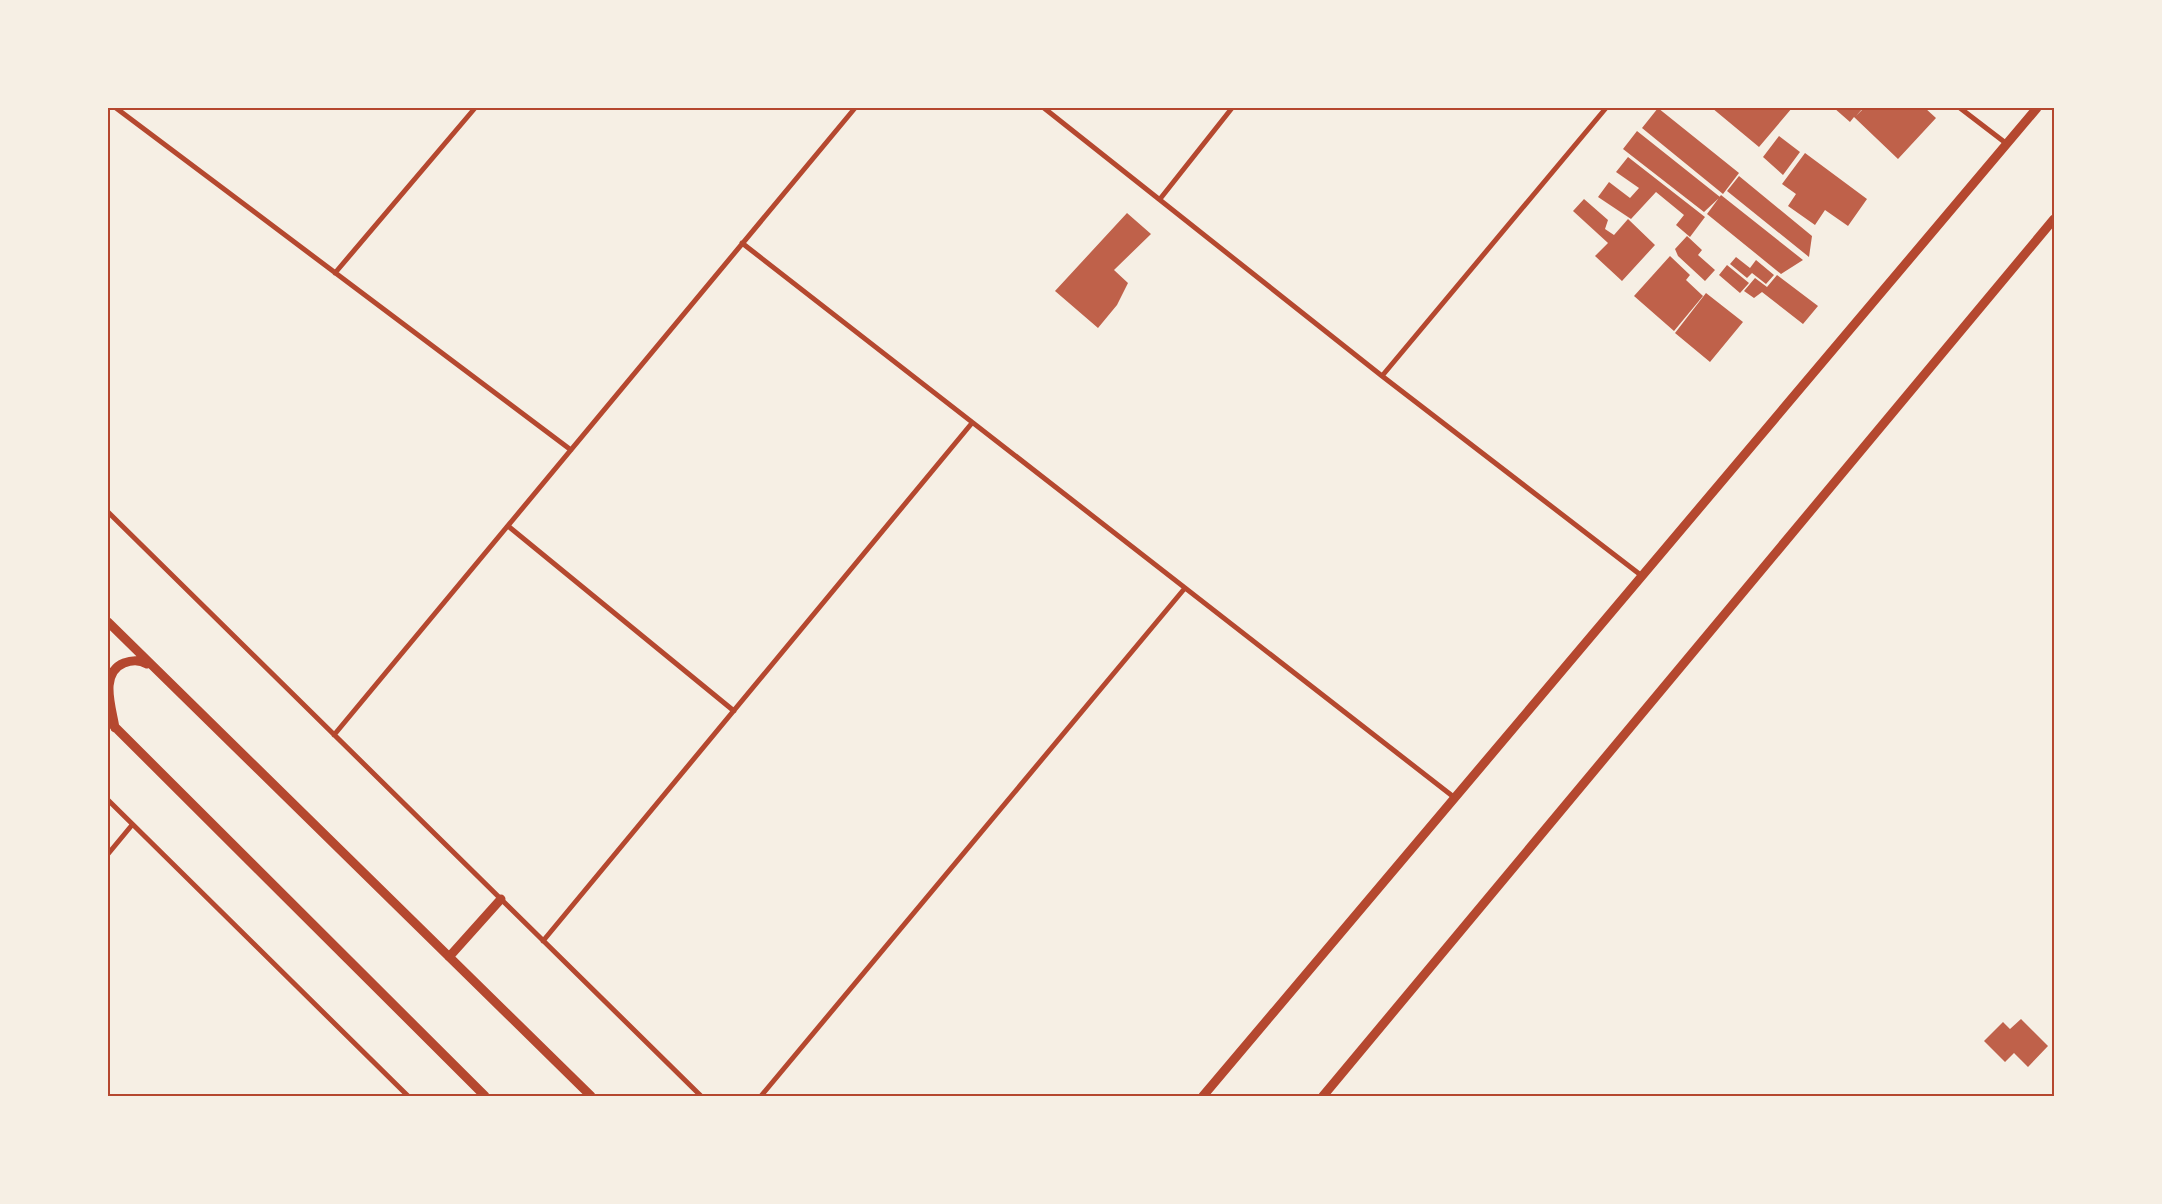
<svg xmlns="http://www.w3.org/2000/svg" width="2162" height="1204" viewBox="0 0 2162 1204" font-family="'Varela Round',sans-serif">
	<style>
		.building { fill: #bf614a }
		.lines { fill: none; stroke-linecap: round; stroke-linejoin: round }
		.minor { stroke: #b5482f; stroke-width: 5 }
		.tertiary { stroke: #b5482f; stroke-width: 9 }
		.neatline { fill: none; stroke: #b5482f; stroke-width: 2 }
	</style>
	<rect width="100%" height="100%" fill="#f6efe4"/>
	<path class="building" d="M1658,108L1739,173L1723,194L1642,128Z
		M1712,108H1792L1759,147Z
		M1834,108H1863L1856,116L1864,108H1906L1908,109L1909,108H1925L1936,118L1898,159L1854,117L1850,122Z
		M1637,131L1720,197L1704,212L1623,149Z
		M1779,136L1800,152L1783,175L1763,157Z
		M1805,153L1867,199L1848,226L1825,210L1815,225L1788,206L1796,194L1782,184Z
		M1628,157L1705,217L1690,237L1676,225L1684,215L1656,192L1631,219L1598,197L1609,182L1630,198L1639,188L1616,172Z
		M1739,176L1812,236L1809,257L1727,191Z
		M1721,195L1803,260L1781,274L1707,214Z
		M1584,199L1608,220L1605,229L1614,235L1628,219L1655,245L1622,281L1595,256L1608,243L1573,211Z
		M1127,213L1151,234L1114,270L1128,283L1117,305L1098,328L1055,291Z
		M1687,236L1702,250L1698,255L1715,270L1705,281L1678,256L1675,249Z
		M1670,256L1690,275L1686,280L1703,296L1674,331L1634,296Z
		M1736,257L1750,268L1756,260L1774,275L1766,284L1752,273L1747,278L1730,264Z
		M1727,265L1749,283L1740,293L1719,275Z
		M1777,275L1818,306L1803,324L1762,292L1754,298L1744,291L1755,278L1767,287Z
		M1706,293L1743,322L1710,362L1675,333Z
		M2021,1019L2048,1046L2028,1067L2014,1053L2005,1062L1984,1041L2003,1022L2010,1029Z"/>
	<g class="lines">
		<path class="minor" d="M116,108L571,450
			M1044,108L1382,376L1642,576
			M1960,108L2007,144
			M1160,199L1232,108
			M742,243L1455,798
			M335,273L475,108
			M1382,376L1606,108
			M108,512L701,1096
			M508,526L734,711
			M334,735L855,108
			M108,800L408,1096
			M108,854L132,825
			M543,941L972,423
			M761,1096L1185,588"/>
		<path class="tertiary" d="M108,622L591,1096
			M108,720L485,1096
			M115,728C112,708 99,673 124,663C132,660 140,660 147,664
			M449,957L501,899
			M1203,1096L2037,108
			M1323,1096L2054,219"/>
	</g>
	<rect width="2162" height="1204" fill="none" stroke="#f6efe4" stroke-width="218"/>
	<rect x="109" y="109" width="1944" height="986" class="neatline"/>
</svg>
